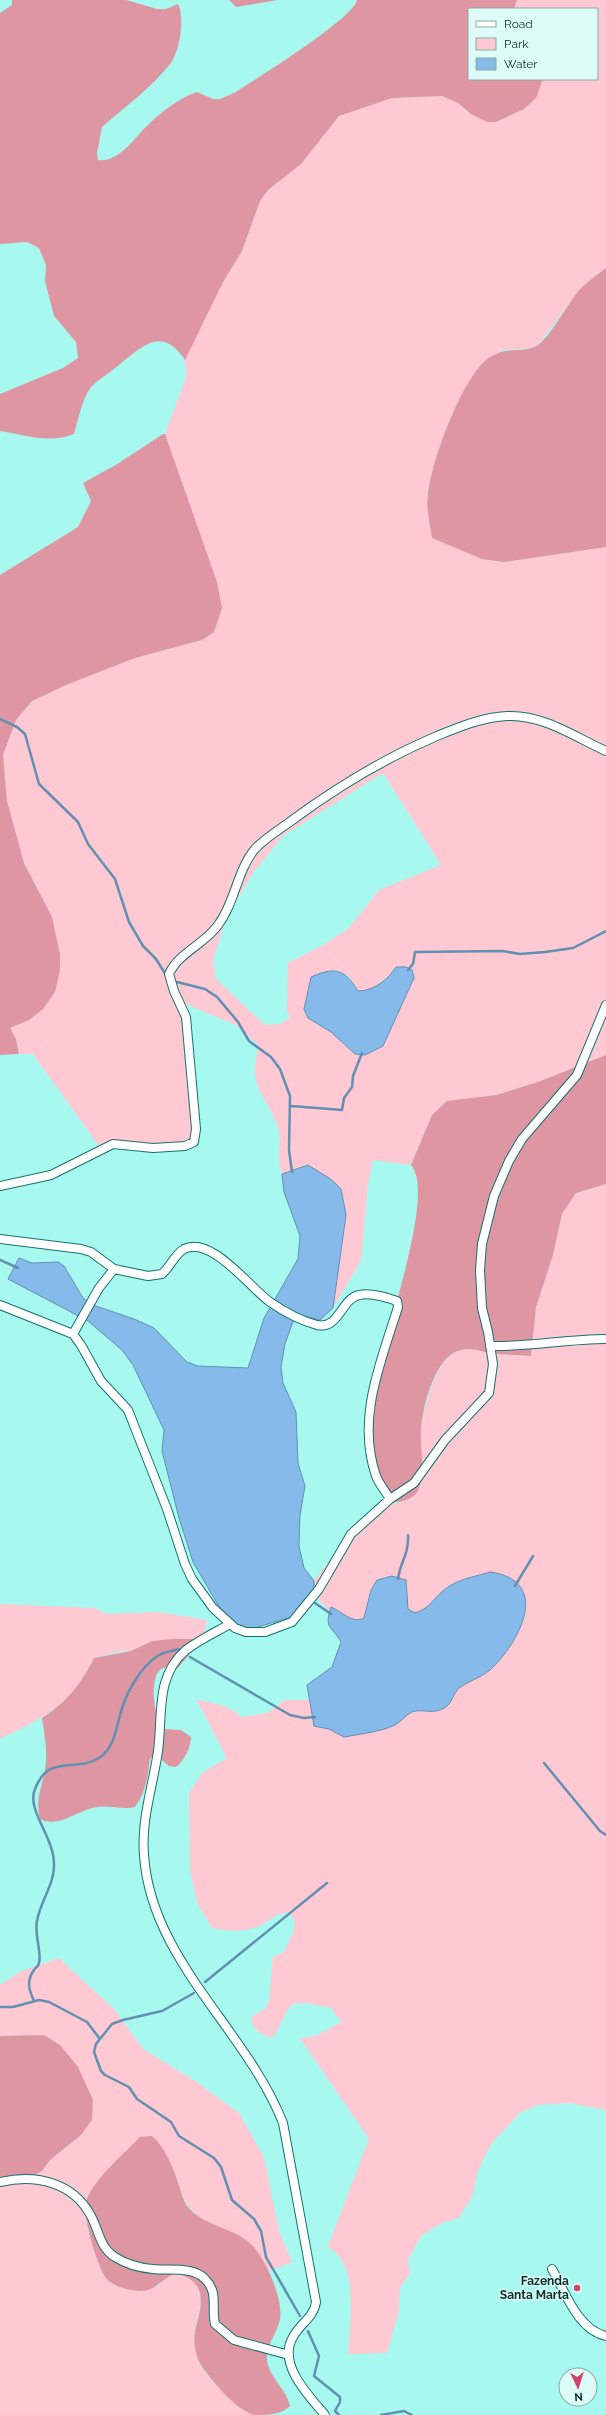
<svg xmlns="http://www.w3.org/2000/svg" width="606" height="2415" viewBox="0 0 606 2415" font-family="Raleway,sans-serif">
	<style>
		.green { fill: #fec9d2; fill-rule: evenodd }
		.forest { fill: #de96a3 }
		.water { fill: #86baea; stroke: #6190b1 }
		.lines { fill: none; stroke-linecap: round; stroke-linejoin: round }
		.stream { stroke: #6190b1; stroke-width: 2.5 }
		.street-casing { stroke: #16726b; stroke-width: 10 }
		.street { stroke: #fff; stroke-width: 8 }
		.poi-dot { fill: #d1436b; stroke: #ddfcf8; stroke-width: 1.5 }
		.labels { text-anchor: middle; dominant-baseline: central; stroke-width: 3; stroke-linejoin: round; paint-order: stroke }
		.poi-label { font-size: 12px; font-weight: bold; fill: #0a2e2b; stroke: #ddfcf8; text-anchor: end }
	</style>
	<rect width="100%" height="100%" fill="#a7f9f0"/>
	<path class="green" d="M517,0H606V268L578,292L538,345L527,349L502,350L452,415L437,454L427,496L482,559L505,562L606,547V1055L538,1082L496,1095L447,1101L432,1115L411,1165L373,1160L368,1185L361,1261L333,1308L336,1281L308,1165L282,1174C276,1157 282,1146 279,1131C269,1095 246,1092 259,1046L236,1025L180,1002L187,1025L193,1137L189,1149L183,1150L99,1146L33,1054H19L16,1039L10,1028C32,1018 41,1013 55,992L38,889L24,863L17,843L7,801L3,755L16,720L32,701L66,685L135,658L202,640L171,453L165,434L186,377L185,360L189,350L223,282L242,251L260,201L268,190L301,164L339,116L392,98L442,96L458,103L471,114L496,122C523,110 532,109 543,79H597V9H514ZM384,774L441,865L379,890L349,928L323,945L288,963L287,1010L290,1018L280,1024L265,1025L216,979L213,961L226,919L253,873L283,836L378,776ZM392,973L414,978L365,1055L355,1054L331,1032L308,1018L304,1009L311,977L348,975L358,991H366L375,987Z
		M606,1184V2110L569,2103L538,2105L520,2113L491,2144L477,2173L473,2195L459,2218L442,2223L421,2236L408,2260L410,2273L400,2288L399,2311L387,2353L348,2354C350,2331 356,2278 341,2259C338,2254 332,2250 328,2246L369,2139L300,2038L316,2036L339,2023L341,2021L331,2008L306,2003L292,2004C284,2013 278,2034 271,2038C260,2033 252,2030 251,2017L265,2009L269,2000L273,1957L285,1951L294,1930V1919L288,1912C276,1913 270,1921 259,1926C244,1933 228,1931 212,1928L197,1903L190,1869L189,1793L202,1773L227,1758L196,1699C211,1704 230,1704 241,1717L267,1713L285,1700H319L356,1639L314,1595V1581L343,1542L385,1501L394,1504L411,1498C416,1464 423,1359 461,1350C471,1347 481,1352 491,1353C504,1355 518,1355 531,1356L536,1307L553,1255L562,1214L576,1193Z
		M0,1604L95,1608L107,1614L159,1612L207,1620L202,1645L192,1639L152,1641L131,1651H121L94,1658C68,1708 48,1715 0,1739Z
		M59,1958L115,2010L143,2049L195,2081L239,2113L264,2157L279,2231L292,2262L268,2271L259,2254L199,2217L187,2205L168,2158L87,2227L106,2278L115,2286H158L167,2276L177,2273C209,2283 200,2304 195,2330C192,2340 196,2353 199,2362C206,2380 238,2405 253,2415H0V2183L42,2171L50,2160L81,2135L92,2120L60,2045L44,2035L0,2036V1985L19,1972Z"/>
	<path class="forest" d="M12,0H126L157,9H166L178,4C185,18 180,52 170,64C151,88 125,107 102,127L97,153L98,160C119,163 134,138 148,125C161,112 179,98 197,92L213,99H220L236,92C257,78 353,19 357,0H517L514,9H469V79H543L536,98L524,109L496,122H487L471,114L458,103L442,96L392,98L339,116L301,164L268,190L260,201L242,251L223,282L185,360C162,326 144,345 120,364C111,372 99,379 91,387C82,399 78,420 74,434C51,444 24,435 0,431V394L63,368L78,358L76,342L54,316L45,281L46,265L39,248L27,242L0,244V13L12,5Z
		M229,0H278L236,7Z
		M606,268V547L504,562L482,559L432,538C430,524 426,509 428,495C431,462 461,381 486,360C506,344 522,355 538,345C548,339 567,306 576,294C584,284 596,276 606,268Z
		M163,434H165L217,582L222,608L214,632L202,640L135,658L66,685L32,701L16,720L3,755L7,801L24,863L52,917L60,954V970L55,992L43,1009L29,1020L10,1028L16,1039L19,1054L0,1055V575L78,527L91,501L83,483L119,463Z
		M606,1055V1184L576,1193L562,1214L553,1255L536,1307L531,1356C518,1355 504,1355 491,1353C481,1352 472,1347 461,1350C435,1355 422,1408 421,1430C420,1450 425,1470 419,1488C415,1501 396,1504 385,1501C381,1491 373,1480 372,1470C369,1455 369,1437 369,1422C369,1371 440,1197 411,1165L432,1115L447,1101L496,1095L538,1082Z
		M173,1639H192L199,1643L177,1669L169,1666C166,1667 162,1668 160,1670C149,1680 154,1719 163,1729L181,1730L191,1737C191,1747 184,1761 176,1767L169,1766L156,1755L150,1758C148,1775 146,1792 135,1807C121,1810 112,1805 98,1807C78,1809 59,1829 40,1819C34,1795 45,1783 46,1761C47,1747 44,1732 42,1718C67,1702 81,1684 94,1658L131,1651L152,1641Z
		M44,2035L60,2045L78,2067L93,2100L92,2120L81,2135L50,2160L42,2171L20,2182L0,2183V2036Z
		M152,2136C165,2147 173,2167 178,2183C181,2190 183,2200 187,2206C204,2227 234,2227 252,2245C266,2260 286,2303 279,2323C275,2336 266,2347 267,2360C269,2377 287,2390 290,2406C281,2415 267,2415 254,2415C237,2411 210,2379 201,2365C198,2361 196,2353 195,2348C191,2329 204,2313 200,2294C198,2282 187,2276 176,2273C163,2277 155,2292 140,2291C129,2290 113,2287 106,2278C97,2266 81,2213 87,2199C95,2178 125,2153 140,2137Z"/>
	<path class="water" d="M396,967H406L412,970L414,978L383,1046L365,1055L355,1054L331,1032L308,1018L304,1009L311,977C334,967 344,968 358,991C373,991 388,980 396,967Z
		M308,1165L332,1180L341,1189L346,1215L333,1308L320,1320L299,1315L292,1324L285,1344L281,1367L283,1383L296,1412L298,1463L305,1486L300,1515L299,1546L304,1568L314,1581V1591L295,1616L251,1629L236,1624L218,1605L193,1562L179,1518L162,1451L164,1430L133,1365L122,1350L88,1321L8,1279L19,1258L32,1263L58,1262L64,1266L83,1298L93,1305L134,1319L154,1328L187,1362L198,1366L248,1368L264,1318L298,1259L300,1236L284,1192L282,1174Z
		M490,1572C553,1581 519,1643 490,1670C480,1678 467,1682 459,1688C454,1693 452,1702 447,1706C435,1716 422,1708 412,1712C405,1715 401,1722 395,1725C380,1732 360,1734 344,1737L329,1729L314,1726L307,1685L332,1667L341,1642C331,1625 324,1629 331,1607C343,1612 352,1624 364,1618L371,1590L377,1580L392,1576L406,1580L408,1609L415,1613C429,1609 433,1599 444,1590C457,1579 474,1577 490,1572Z"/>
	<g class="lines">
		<path class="stream" d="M0,719L17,727L25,734L39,784L78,822L88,844L115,879L129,922L143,946L156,959L166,975
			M408,970L413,964L415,952L503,951L520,954L545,952L573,948L606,931
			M177,982L205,989L217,997L238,1022L249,1041L271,1057L280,1069L290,1096L289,1150L292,1172
			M291,1106L342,1110L344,1098L352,1087L353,1076L362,1053
			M0,1260L18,1268
			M398,1579C400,1562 409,1555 408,1535
			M515,1586L533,1556
			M315,1603L331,1614
			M190,1657L290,1715L304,1718L315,1717
			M544,1763L600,1831L606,1835
			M205,1982L327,1883
			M194,1993L162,2011L123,2020L112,2024L96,2044L94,2052L101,2071L105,2075L129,2087L137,2099L171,2122L179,2136L214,2158L221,2167L232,2200L254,2219L261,2231L266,2257L300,2316
			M34,2001C29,1990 26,1981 34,1970C35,1968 39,1966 39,1963C42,1952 34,1934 37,1921C40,1902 54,1885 54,1866C55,1837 26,1811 35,1789C49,1753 75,1773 99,1758C112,1750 116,1732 119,1719C124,1697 139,1667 159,1655C164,1652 172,1651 179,1649
			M0,2007H13L39,2000L49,2002L87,2022L100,2039
			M308,2331L319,2356L314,2376L340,2397V2402L335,2411L339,2415
			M381,2415L404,2411L412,2415"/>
		<defs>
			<path id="street" d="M0,1186L51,1175L113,1144L153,1148L185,1146L194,1142L196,1129L186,1017L174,991L169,974C178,953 205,944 218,925C235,903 237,870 255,849C265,838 279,830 291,821C337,787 385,758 437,736C459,727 483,717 507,716C542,714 575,737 606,751
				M0,1239L81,1249L91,1252L114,1269L99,1288L73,1334
				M114,1269L148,1276L162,1274C170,1267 175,1254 184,1249C211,1235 250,1288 270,1302C283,1311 302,1321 317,1325C339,1330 341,1299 359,1295C371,1292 386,1297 397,1301L398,1307C381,1362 356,1418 376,1476C379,1484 386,1492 390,1499
				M0,1305L73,1334L81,1345L101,1381L128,1410L167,1509L185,1564L192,1579L213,1608L235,1628L246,1632H265L292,1622L319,1589L351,1534L390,1499L414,1483L445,1440L489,1393L493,1364L488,1332L482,1308L480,1270L482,1244L494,1196L509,1161L522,1139L577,1075L606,1005
				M490,1346C529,1347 567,1339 606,1339
				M230,1624C216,1632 199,1640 186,1650C155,1676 163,1714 158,1751C153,1786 141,1819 144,1855C151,1960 246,2029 283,2123L316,2302C314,2318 300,2323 293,2337C277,2364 309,2396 325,2415
				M0,2182C36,2174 73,2182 91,2216C99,2231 100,2248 115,2257C126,2264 140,2268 153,2269C168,2271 193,2266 205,2279C219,2293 211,2307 215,2324L234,2340L289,2355
				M552,2269C565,2292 578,2330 606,2336"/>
		</defs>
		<use href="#street" class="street-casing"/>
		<use href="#street" class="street"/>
	</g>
	<circle class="poi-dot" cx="577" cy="2288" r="4"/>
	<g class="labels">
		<g class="poi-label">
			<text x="569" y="2281">Fazenda<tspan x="569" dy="14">Santa Marta</tspan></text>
		</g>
	</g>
	<rect x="468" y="8" width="130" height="72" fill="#ddfcf8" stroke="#89aaa6"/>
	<rect x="476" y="21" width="20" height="6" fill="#ffffff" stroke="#89aaa6"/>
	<text x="504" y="28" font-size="12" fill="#0a2e2b">Road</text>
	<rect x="476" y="38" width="20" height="12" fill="#fec9d2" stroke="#89aaa6"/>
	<text x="504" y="48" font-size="12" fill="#0a2e2b">Park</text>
	<rect x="476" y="58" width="20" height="12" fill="#86baea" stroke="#89aaa6"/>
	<text x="504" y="68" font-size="12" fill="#0a2e2b">Water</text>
	<g transform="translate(578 2387) rotate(176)"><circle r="19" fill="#ddfcf8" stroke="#89aaa6"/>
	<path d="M0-3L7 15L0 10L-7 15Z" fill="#d1436b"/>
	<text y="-6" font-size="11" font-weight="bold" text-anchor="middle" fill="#0a2e2b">N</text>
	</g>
</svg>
